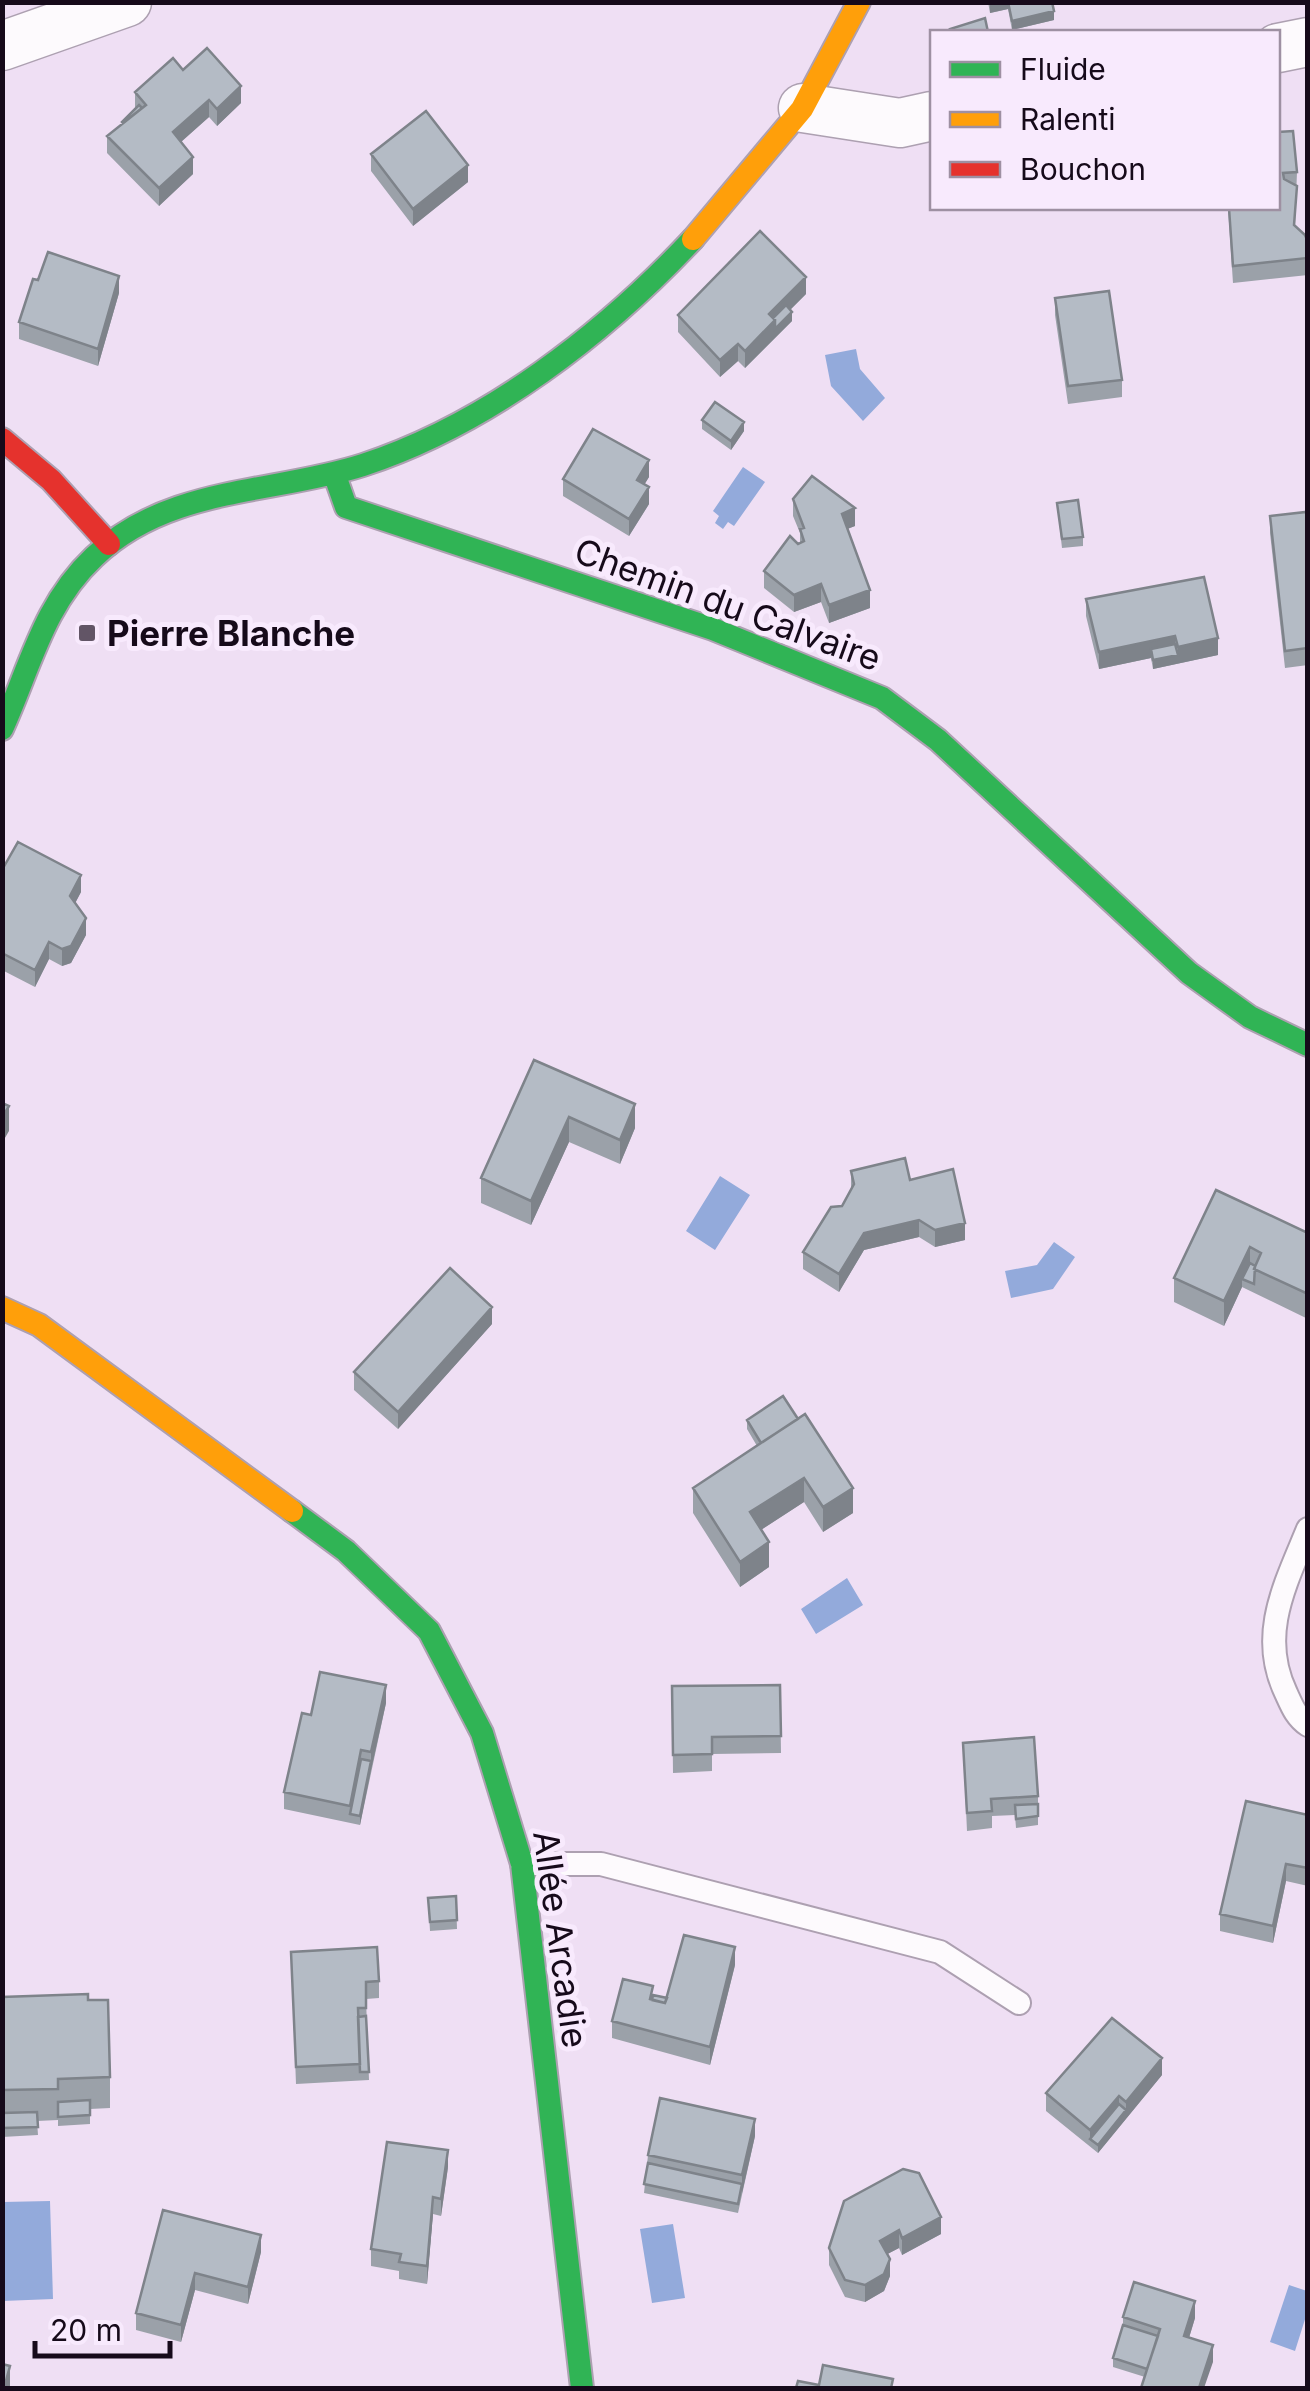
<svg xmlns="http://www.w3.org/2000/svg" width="1310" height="2391" viewBox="0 0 1310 2391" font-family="Inter,sans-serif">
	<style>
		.water { fill: #93aadb }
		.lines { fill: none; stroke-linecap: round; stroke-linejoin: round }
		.lane-casing { stroke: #ada0b1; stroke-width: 26 }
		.street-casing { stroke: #ada0b1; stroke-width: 51 }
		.fast-casing { stroke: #ada0b1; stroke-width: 26 }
		.slow-casing { stroke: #ada0b1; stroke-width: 26 }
		.jam-casing { stroke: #ada0b1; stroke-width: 26 }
		.lane { stroke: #fdfafd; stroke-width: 22 }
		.street { stroke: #fdfafd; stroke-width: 48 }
		.fast { stroke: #30b455; stroke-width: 22 }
		.slow { stroke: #ff9f0a; stroke-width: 22 }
		.jam { stroke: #e5322d; stroke-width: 22 }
		.wall { fill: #9ba1a9 }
		.shaded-wall { fill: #7e838a }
		.building { fill: #b4bbc5; stroke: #7e838a; stroke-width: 2.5 }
		.poi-dot { fill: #625566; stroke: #f8eafd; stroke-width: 4 }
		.labels { text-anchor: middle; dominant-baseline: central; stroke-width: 10; stroke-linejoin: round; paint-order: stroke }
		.street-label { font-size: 35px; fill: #160a1a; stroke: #f8eafd }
		.poi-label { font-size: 35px; font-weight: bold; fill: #160a1a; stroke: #f8eafd; text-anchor: start }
	</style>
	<rect width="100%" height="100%" fill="#efdff4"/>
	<path class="water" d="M856,349L860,369L885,398L863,421L831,386L825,355Z
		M743,467L765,482L734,526L728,522L723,529L715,523L719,516L713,511Z
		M720,1176L750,1195L715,1250L686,1231Z
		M1054,1242L1075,1257L1053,1289L1011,1298L1005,1271L1037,1265Z
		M847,1578L863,1605L816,1634L801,1609Z
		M50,2201L53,2299L3,2301V2202Z
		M673,2224L685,2298L652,2303L640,2229Z
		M1289,2285L1307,2291V2313L1295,2351L1270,2342Z"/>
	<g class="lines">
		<defs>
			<path id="lane" d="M1308,1529C1285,1585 1258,1635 1286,1693C1292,1706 1296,1717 1308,1725
				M522,1864H601L940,1952L1019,2003"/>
			<path id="street" d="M2,46L127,2
				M1278,48L1308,42
				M803,108L900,123L932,116"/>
			<path id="fast" d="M334,473L346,507L713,629L882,698L938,740L1189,973L1250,1017L1308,1045
				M2,729C30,668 43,605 94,557C168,486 273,494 363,465C488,424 604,334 693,239
				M292,1511L346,1551L429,1631L482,1733L522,1864L582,2388"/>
			<path id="slow" d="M693,239L802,109L859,2
				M2,1308L39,1325L292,1511"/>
			<path id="jam" d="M2,439L51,480L109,544"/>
		</defs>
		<use href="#lane" class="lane-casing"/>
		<use href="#street" class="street-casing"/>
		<use href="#fast" class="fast-casing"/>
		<use href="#slow" class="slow-casing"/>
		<use href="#jam" class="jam-casing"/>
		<use href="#lane" class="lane"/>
		<use href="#street" class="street"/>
		<use href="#fast" class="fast"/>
		<use href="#slow" class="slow"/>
		<use href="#jam" class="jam"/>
	</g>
	<path class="wall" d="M988,2H1052L1054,20L1012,30L1008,9L990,13Z
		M183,70L241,103L217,126L209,117L181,142L193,174L159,206L107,153V136L122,124L135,109V92Z
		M1278,132L1297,172L1295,226L1308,242V275L1233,283L1228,208H1278Z
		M371,154L468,182L413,226L371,171Z
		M119,293L98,366L19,339V322Z
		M806,294L790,310L792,321L745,368L738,361L720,377L678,332V315Z
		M1055,298L1122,380V397L1068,404L1055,315Z
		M702,420L744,431L731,450L702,429Z
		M649,477L644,484L649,504L629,536L563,496V479Z
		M793,499L855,526L847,529L870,608L829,623L821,602L794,612L764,588V571L800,543V533L793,516Z
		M1057,503L1083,537V546L1062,548Z
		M1270,516L1308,527V665L1285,668L1270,533Z
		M1086,599L1218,655L1153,669L1151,658L1099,669L1086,616Z
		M2,870L81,892L75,903L86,935L71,963L62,966L49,959L35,987L2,970Z
		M534,1060L635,1128L620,1164L569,1142L531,1225L481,1203V1178Z
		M851,1171L910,1180L965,1240L935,1247L919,1237L864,1250L839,1292L803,1269V1252L842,1206L851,1190Z
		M1216,1190L1308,1233V1319L1242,1287L1224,1326L1174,1302V1278Z
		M492,1324L398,1429L354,1390V1372Z
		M747,1420L853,1513L823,1532L804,1502L761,1530L769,1567L740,1587L693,1513V1488L757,1446L747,1429Z
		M780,1685L781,1753L712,1754V1771L673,1773L672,1686Z
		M386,1703L360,1825L284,1809V1792L311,1715Z
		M963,1743L1038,1796V1825L1016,1828L1015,1815L992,1816V1828L967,1831Z
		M1308,1815V1886L1286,1881L1273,1943L1220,1931V1914Z
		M456,1896L457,1929L430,1931L428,1898Z
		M291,1952L379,1981V1998L366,1999L369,2080L296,2084Z
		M735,1965L710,2065L612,2038V2021L653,1995L667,1998Z
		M2,1997L88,2000L110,2077V2108L90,2109V2124L58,2126V2120L37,2121L38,2135L2,2137Z
		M1162,2075L1098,2153L1046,2111V2093Z
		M755,2136L738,2213L644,2193L648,2155Z
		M448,2167L441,2216L433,2214L427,2284L399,2279V2271L371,2266V2249Z
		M903,2169L941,2234L902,2255L899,2248L887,2254L890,2276L884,2291L865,2302L845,2297L829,2265V2248Z
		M163,2210L261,2252L248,2304L195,2290L181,2342L136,2330V2313Z
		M1123,2317L1195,2318L1189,2338L1213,2362L1145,2377L1113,2367V2358L1123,2325Z"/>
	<path class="shaded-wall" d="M990,2H1008V9L990,13Z
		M1054,11V20L1012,30V21Z
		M241,86V103L217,126V109Z
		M209,100V117L173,149V132Z
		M193,157V174L159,206V188Z
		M468,165V182L413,226V209Z
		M119,276V293L98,366V349Z
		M806,277V294L775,325L792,312V321L745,368V351L769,314Z
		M738,344V361L720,377V360Z
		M744,422V431L731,450V441Z
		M649,460V477L637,497V480Z
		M649,487V504L629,536V519Z
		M855,508V526L842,531V514Z
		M821,584V602L794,612V595Z
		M870,590V608L829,623V605Z
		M1175,636V653L1151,649V658L1099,669V652Z
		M1218,638V655L1153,669V660L1178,655V647Z
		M81,875V892L70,913V896Z
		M86,918V935L71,963L62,966V949Z
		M49,942V959L35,987V970Z
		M635,1104V1128L620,1164V1140Z
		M9,1106V1131L2,1143V1118Z
		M569,1117V1142L531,1225V1201Z
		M919,1220V1237L864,1250L839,1292V1274L864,1233Z
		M965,1223V1240L935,1247V1230Z
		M1250,1247V1272L1242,1279V1287L1224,1326V1301Z
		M492,1307V1324L398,1429V1412Z
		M804,1478V1502L750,1537V1512Z
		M853,1488V1513L823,1532V1507Z
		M769,1542V1567L740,1587V1562Z
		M386,1685V1703L371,1770V1752Z
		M371,1761V1770L360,1825V1816Z
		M1286,1864V1881L1273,1943V1926Z
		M735,1947V1965L710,2065V2047Z
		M1162,2058V2075L1098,2153V2145L1126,2110V2102Z
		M1119,2096V2113L1090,2139V2130Z
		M755,2119V2136L742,2193V2175Z
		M448,2150V2167L441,2216V2199Z
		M433,2197V2214L427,2284V2266Z
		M941,2217V2234L902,2255V2238Z
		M899,2230V2248L880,2258V2241Z
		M261,2235V2252L248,2304V2287Z
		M890,2259V2276L884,2291L865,2302V2285Z
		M195,2273V2290L181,2342V2325Z
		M1195,2301V2318L1184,2354V2336Z
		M1213,2345V2362L1204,2388H1199Z
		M10,2366V2388H4Z"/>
	<path class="building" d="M1008,2H1052L1054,11L1012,21Z
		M985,18L988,32H951L950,29Z
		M207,48L241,86L217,109L209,100L173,132L193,157L159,188L107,136L146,105L135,92L173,58L183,70Z
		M139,105L142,108L123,123L122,122Z
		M426,111L468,165L413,209L371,154Z
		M1293,131L1297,172L1283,173L1284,179L1297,186L1294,225L1305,235L1308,242V258L1233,266L1229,208H1278V132Z
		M760,231L806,277L769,314L775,320L745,351L738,344L720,360L678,315Z
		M48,252L119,276L98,349L19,322L33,279L38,280Z
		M1109,291L1122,380L1068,386L1055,298Z
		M786,305L792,312L775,329V320L773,318Z
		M715,402L744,422L731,441L702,420Z
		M593,429L649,460L637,480L649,487L629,519L563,479Z
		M812,476L855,508L842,514L870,590L829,605L821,584L794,595L764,571L790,536L798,544L804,541L800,529L804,528L793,499Z
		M1078,500L1083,537L1062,539L1057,503Z
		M1306,512L1308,527V648L1285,651L1270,516Z
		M1204,577L1218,638L1178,647L1175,636L1099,652L1086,599Z
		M1175,644L1178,655L1153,660L1151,649Z
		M18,842L81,875L70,896L86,918L71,946L62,949L49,942L35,970L2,953V870Z
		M534,1060L635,1104L620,1140L569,1117L531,1201L481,1178Z
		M2,1103L9,1106L2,1118Z
		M905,1158L910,1180L953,1169L965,1223L935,1230L919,1220L864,1233L839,1274L803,1252L831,1207L842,1206L854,1184L851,1171Z
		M1216,1190L1308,1233V1294L1254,1269L1261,1253L1250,1247L1224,1301L1174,1278Z
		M1250,1263L1255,1266L1254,1284L1242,1279Z
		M450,1268L492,1307L398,1412L354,1372Z
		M783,1396L798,1419L761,1443L747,1420Z
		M805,1414L853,1488L823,1507L804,1478L750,1512L769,1542L740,1562L693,1488Z
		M320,1672L386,1685L371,1752L361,1750L350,1806L284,1792L302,1713L311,1715Z
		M780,1685L781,1736L712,1737V1754L673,1755L672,1686Z
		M1034,1737L1038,1796L991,1799L992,1811L967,1813L963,1743Z
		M361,1759L371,1761L360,1816L350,1814Z
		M1246,1801L1308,1815V1868L1286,1864L1273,1926L1220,1914Z
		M1038,1804V1816L1016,1819L1015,1805Z
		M456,1896L457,1920L430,1922L428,1898Z
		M684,1935L735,1947L710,2047L612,2021L623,1979L653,1986L650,1999L665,2003Z
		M377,1947L379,1981L366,1982V2008H358L360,2064L296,2067L291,1952Z
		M88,1994V2000H108L110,2077L58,2079V2089L2,2090V1997Z
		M653,1995L667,1998L665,2003L652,2000Z
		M366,2016L369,2072H360L358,2017Z
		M1112,2018L1162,2058L1126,2102L1119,2096L1090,2130L1046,2093Z
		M660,2098L755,2119L742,2175L648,2155Z
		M90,2100V2115L58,2117V2102Z
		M1119,2104L1126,2110L1098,2145L1090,2139Z
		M37,2112L38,2127L2,2128V2113Z
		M387,2142L448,2150L441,2199L433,2197L427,2266L399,2262L401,2254L371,2249Z
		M648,2163L742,2184L738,2204L644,2184Z
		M903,2169L919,2173L941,2217L902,2238L899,2230L880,2241L890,2259L884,2274L865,2285L845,2280L829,2248L844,2201Z
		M163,2210L261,2235L248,2287L195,2273L181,2325L136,2313Z
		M1134,2282L1195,2301L1184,2336L1213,2345L1199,2388H1141L1160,2329L1123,2317Z
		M1123,2325L1158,2336L1147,2369L1113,2358Z
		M2,2364L10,2366L4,2388H2Z
		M823,2365L893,2379L891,2388H796L798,2381L819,2385Z"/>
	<rect class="poi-dot" x="77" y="623" width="20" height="20" rx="5"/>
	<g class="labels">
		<g class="street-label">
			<text transform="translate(728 604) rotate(20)">Chemin du Calvaire</text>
			<text transform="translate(561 1939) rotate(82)">Allée Arcadie</text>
		</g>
		<g class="poi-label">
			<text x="107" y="633">Pierre Blanche</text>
		</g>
	</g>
	<rect width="1310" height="2391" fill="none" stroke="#160a1a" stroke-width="10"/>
	<rect x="930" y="30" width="350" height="180" fill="#f8eafd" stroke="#9e90a2" stroke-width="2.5"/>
	<rect x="950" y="62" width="50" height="15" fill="#30b455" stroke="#9e90a2" stroke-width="2.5"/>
	<text x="1020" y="80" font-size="30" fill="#160a1a">Fluide</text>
	<rect x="950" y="112" width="50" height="15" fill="#ff9f0a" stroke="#9e90a2" stroke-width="2.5"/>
	<text x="1020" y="130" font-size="30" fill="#160a1a">Ralenti</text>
	<rect x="950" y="162" width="50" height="15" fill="#e5322d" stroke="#9e90a2" stroke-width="2.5"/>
	<text x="1020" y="180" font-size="30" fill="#160a1a">Bouchon</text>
	<path d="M35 2341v15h135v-15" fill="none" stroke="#160a1a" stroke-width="5"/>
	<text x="50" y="2341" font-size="30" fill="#160a1a" stroke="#f8eafd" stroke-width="8" paint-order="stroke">20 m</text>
</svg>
